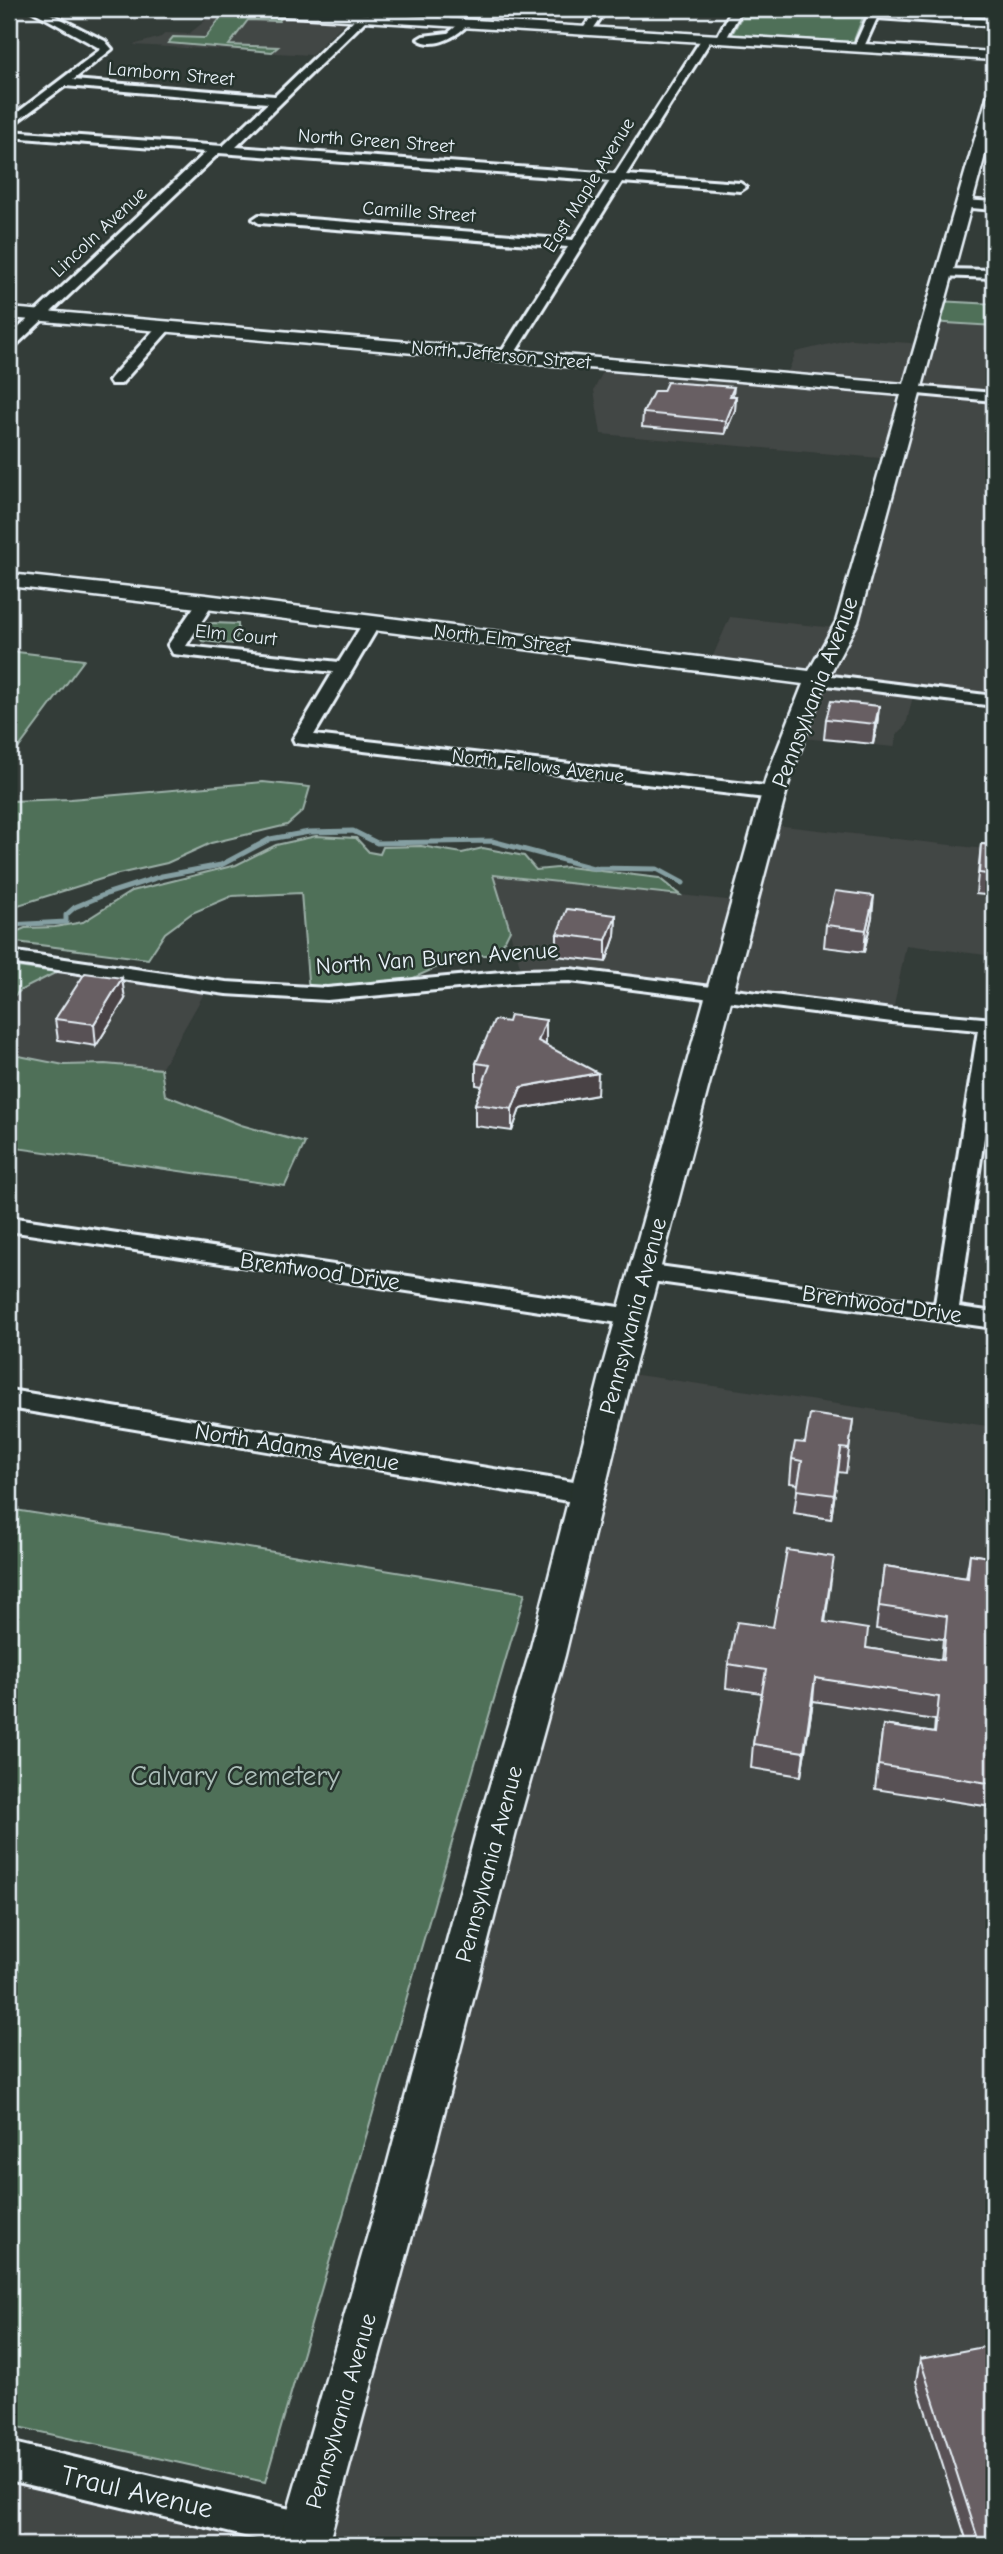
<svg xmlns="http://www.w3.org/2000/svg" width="1003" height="2554" viewBox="0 0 1003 2554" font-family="'Comic Neue',sans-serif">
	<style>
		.built { fill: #434645 }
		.green { fill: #507059; stroke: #9cb0a8; stroke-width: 2 }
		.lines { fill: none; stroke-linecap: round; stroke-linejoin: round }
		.stream { stroke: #859fa2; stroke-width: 5 }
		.minor-casing { stroke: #e8f1f8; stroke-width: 6 }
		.major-casing { stroke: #e8f1f8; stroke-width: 5 }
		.minor { fill: #26332d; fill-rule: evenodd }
		.major { fill: #26332d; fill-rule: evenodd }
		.wall { fill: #595155; stroke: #e8f1f8; stroke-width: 2 }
		.shaded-wall { fill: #494245; stroke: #e8f1f8; stroke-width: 2 }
		.building { fill: #685e63; stroke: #e8f1f8; stroke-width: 2 }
		.labels { text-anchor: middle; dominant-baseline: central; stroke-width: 5; stroke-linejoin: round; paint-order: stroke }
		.far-street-label { font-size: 19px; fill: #e8f1f8; stroke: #26332d }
		.street-label { font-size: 23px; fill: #e8f1f8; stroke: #26332d }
		.near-park-label { font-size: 28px; fill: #abbdb8; stroke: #26332d }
		.near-street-label { font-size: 28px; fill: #e8f1f8; stroke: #26332d }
	</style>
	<rect width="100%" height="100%" fill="#333c38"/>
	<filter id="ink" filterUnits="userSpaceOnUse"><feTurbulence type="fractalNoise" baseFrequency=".0143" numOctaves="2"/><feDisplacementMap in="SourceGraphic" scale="14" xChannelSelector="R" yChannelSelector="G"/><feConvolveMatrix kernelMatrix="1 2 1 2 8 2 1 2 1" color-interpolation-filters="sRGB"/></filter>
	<g filter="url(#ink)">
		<path class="built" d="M217,11L348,19L311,55L133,45L161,37L166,33L189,34Z
			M931,322L994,326V701L914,692L906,725L897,735L894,747L792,737L816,679L709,665L730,617L844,629L892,459L601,434L594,390L607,364L785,379L796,352L851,339L924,344Z
			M766,824L994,850V956L906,945L892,1016L720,993L523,976L493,875L745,902Z
			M57,972L194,990L209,985L161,1069L105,1064L64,1065L9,1054V1000L21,990Z
			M617,1372L994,1427V2545H320L532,1755Z
			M9,2461L307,2532L303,2545H9Z"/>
		<path class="green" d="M774,9H866L853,43L731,36L745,10L772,12Z
			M222,16L281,18L279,21L248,20L229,45L278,47L272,52L168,43L173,37L205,38Z
			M937,301L994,304V326L931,322Z
			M214,623L238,624V634L232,644L202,641L198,635L207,624Z
			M9,651L84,660L9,761Z
			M263,782L310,787L303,811L287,825L211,843L167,863L114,875L9,908V801L71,799Z
			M316,836L356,838L369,852L380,854L383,847L421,846L462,853L483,848L524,856L536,870L568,867L659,878L680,895L493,875L510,930L504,942L487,955H464L389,989L309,993L301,893L232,896L192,913L165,933L148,959L9,941V935L25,928L55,927L83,922L132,891L236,865L276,845Z
			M9,966L57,972L21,990L9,1000Z
			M9,1054L64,1065L105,1064L161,1069L165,1095L241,1125L305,1143L285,1186L9,1147Z
			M9,1509L525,1593L265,2482L9,2425Z"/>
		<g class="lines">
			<path class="stream" d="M9,925L66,922V915L75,907L106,894L162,876L221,865L270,839L309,832L353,831L377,843L492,841L593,868L657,869L683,883"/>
			<defs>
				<path id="minor" d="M29,9H41L105,41L112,49L73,80L275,96L359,15H367V19L236,147L615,174L702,38L707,35L712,38L626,175L740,183L746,187L740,191L622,182L513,356L506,360L499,356L568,247L259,223L253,219L259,215L573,240L610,181L219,153L14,347L9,348V337L206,152L9,137V131L223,146L268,103L65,86L9,127V119L101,49Z
					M447,9H457L446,23H438L437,21Z
					M597,9H607L591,32H583L582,30Z
					M732,9H742L725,41H717L716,39Z
					M871,9H881L880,12L994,20V26L877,18L863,49H855L854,47Z
					M464,20L469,23C458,36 434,50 418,39L423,36L448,33Z
					M964,200L994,202V210L960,207L958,204Z
					M944,269L994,270V278L939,276L937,273Z
					M165,322L170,323V329L121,384H111L109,381L111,378L160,323Z
					M912,386L994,393V401L907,393L905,390L907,387Z
					M206,597L214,602L186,646L339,662L366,618H378L381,622L314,735L774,787L784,793L774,799L295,743L293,739L333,672L173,654L168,645L200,598Z
					M816,674L994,696V706L810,683L807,679L810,675Z
					M9,951L226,982L327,988L523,970L570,969L892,1010L994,1019V1070L959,1307L994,1312V1328L644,1280L635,1278L632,1272L635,1266L644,1264L935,1304L978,1030L892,1022L570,981L523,982L327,1000L226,994L9,963Z
					M9,1217L632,1309L641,1311L644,1317L641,1323L632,1325L9,1231Z
					M9,1390L586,1484L596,1487L599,1494L596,1501L586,1504L9,1408Z
					M9,2442L307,2513L321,2518L326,2532L321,2545H282L9,2480Z"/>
				<path id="major" d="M228,9H294L994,52V60L234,13Z
					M994,93V122L858,622L827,679L790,778L633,1372L565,1655L517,1828L421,2203L328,2545H278L377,2203L477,1828L529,1655L601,1372L766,778L803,684L206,609L9,586V574L206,595L809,671L836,622L901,395L9,318V308L904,384L987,97Z"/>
			</defs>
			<use href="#minor" class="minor-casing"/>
			<use href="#major" class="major-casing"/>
			<use href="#minor" class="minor"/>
			<use href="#major" class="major"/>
		</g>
		<path class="wall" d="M734,387L733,396H736L735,410L725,434L642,427L643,413L663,391Z
			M879,706L877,726L873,744L824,739L826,719Z
			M981,844L994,845V896L976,894Z
			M616,915L615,936L606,962L557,956V934Z
			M872,917L864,952L824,947L826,925Z
			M125,999L96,1046L58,1040L55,1019Z
			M546,1020V1042L545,1045L597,1095L520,1109L512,1131L475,1126V1104L482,1086L476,1085V1063L508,1022Z
			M853,1420L846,1473L838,1472L831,1519L794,1513L798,1484L790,1483L792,1459L805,1443Z
			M970,1554L994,1558V1788L991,1807L875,1789L883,1725L934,1733L935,1720L813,1701L801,1776L751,1768L753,1744L762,1693L726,1688L728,1664L831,1580L825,1623L866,1648L941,1660L943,1639L876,1629L884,1566L966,1578Z
			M920,2359L994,2545H968L916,2381Z"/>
		<path class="shaded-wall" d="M736,396L735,410L725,434L726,421Z
			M879,706L877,726L873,744L875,724Z
			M874,896L872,917L864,952L866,930Z
			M616,915L615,936L606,962V940Z
			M122,978L125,999L96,1046L94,1024Z
			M546,1020V1042L538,1063V1041Z
			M598,1073L597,1095L520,1109L512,1131V1109L521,1087Z
			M841,1448L838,1472L831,1519L834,1495Z
			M815,1678L813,1701L801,1776L804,1752Z"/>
		<path class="building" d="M667,382L734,387L730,396H736L726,421L643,413L654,391H663Z
			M831,701L879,706L875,724L826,719Z
			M981,844L994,845V875L979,873Z
			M835,891L874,896L866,930L826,925Z
			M567,909L616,915L606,940L557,934Z
			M85,973L122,978L94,1024L55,1019Z
			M510,1015L546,1020L538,1041L598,1073L521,1087L512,1109L475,1104L490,1065L476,1063L494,1020L508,1022Z
			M810,1414L853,1420L849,1449L841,1448L834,1495L797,1490L802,1461L792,1459L795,1442L805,1443Z
			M787,1550L834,1557L824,1622L868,1629L866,1648L943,1660L947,1616L879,1606L884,1566L968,1578L970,1554L994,1558V1784L878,1765L883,1725L935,1733L939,1697L815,1678L804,1752L753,1744L766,1670L728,1664L737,1622L773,1627Z
			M994,2345V2545H980L920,2359Z"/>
	</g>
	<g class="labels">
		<g class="far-street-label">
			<text transform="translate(171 74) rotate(5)">Lamborn Street</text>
			<text transform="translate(376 141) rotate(4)">North Green Street</text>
			<text transform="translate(589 185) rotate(-58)">East Maple Avenue</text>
			<text transform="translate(419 212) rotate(4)">Camille Street</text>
			<text transform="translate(99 232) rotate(-43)">Lincoln Avenue</text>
			<text transform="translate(501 355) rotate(5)">North Jefferson Street</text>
			<text transform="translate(236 635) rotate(6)">Elm Court</text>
			<text transform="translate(502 639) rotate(7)">North Elm Street</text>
			<text transform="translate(538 766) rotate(7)">North Fellows Avenue</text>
		</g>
		<g class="street-label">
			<text transform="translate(815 692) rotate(-69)">Pennsylvania Avenue</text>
			<text transform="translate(437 958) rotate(-4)">North Van Buren Avenue</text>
			<text transform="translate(320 1271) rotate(8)">Brentwood Drive</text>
			<text transform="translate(882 1304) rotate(8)">Brentwood Drive</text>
			<text transform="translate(633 1316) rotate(-75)">Pennsylvania Avenue</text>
			<text transform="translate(297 1447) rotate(9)">North Adams Avenue</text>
			<text transform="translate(489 1864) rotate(-75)">Pennsylvania Avenue</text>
			<text transform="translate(341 2411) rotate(-74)">Pennsylvania Avenue</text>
		</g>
		<g class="near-park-label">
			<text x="235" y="1776">Calvary Cemetery</text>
		</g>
		<g class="near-street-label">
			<text transform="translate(137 2492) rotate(13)">Traul Avenue</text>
		</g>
	</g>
	<rect width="1003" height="2554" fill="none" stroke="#26332d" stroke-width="35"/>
	<rect x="18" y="18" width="968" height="2519" fill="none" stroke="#e8f1f8" stroke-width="2.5" filter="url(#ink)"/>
</svg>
